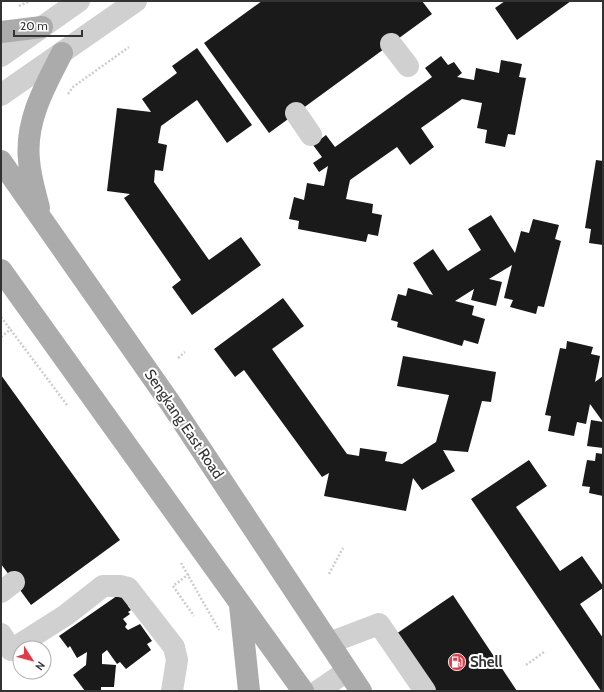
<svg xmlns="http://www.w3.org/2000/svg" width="604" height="692" viewBox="0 0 604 692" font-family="Cabin,sans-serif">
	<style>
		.building { fill: #1a1a1a }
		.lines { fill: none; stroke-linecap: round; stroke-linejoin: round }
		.path { stroke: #cdcdcd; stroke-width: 2.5; stroke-dasharray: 2 2; stroke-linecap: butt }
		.minor { stroke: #d0d0d0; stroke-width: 22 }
		.major { stroke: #ababab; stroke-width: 22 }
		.labels { text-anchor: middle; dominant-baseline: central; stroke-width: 4; stroke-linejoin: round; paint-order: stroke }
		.street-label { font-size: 15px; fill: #333; stroke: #fff }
		.poi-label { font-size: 15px; font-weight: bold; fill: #333; stroke: #fff; text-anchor: start }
	</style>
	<rect width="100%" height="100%" fill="#fff"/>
	<path class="building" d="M262,1H422L432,14L269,133L204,43Z
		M505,1H571L517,40L495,8Z
		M197,48L252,125L227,143L197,100L161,126L158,143L167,145L163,171L155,170L154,182L209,260L241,237L261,265L192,315L172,287L181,280L124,198L130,194L107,191L117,108L151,112L142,99L177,73L172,66Z
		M441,56L448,65L454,62L462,73L457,77L474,80L476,68L499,73L501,60L522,64L519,77L526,78L515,135L508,134L505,147L485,143L487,130L477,128L482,103L462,99L421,128L434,147L410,165L397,147L350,180L346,199L373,204L372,213L382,215L378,236L368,234L366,242L298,229L299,221L289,219L294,197L304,200L307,183L324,186L328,166L319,172L313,163L322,157L313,145L326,135L335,147L432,77L425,68Z
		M596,160L603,161V245L589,243L591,229L585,228Z
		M491,215L515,253L521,231L529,233L533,219L559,225L555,239L561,241L544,307L538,306L536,314L510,307L513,300L504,298L512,265L489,279L502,282L496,306L471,300L474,289L455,301L474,306L472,315L485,319L478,344L464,340L462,346L397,327L398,322L391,320L398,294L406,296L408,288L433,295L413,263L433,249L448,271L481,250L468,229Z
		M283,298L304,326L272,349L347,454L359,456L360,448L387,452L385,461L402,464L436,442L449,395L397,386L403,356L496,372L491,402L482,401L468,452L443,450L455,471L422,490L413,478L406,511L324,496L329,473L322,477L244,370L235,377L214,349Z
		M567,341L593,347L591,354L600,356L595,382L603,376V422L590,404L586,424L577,422L574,436L548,431L551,416L545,415L560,348L566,349Z
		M1,375L120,540L31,605L1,564Z
		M591,420L603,422V448L587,446Z
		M596,453L603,454V496L589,493L590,487L582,486L587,460L595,461Z
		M529,460L547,486L516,507L560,571L582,556L603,586V588L580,604L603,638V691H601L471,499Z
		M124,591L133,604L128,606L131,610L128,612L130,614L123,619L127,624L125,627L128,630L140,624L152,641L147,644L151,650L126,669L120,662L117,664L107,650L102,654V664L116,665L114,687H101V691H85L73,675L86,665L87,652L77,658L70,646L68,648L59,636Z
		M453,595L517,691H435L396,634Z"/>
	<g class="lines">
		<path class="path" d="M19,6L30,1
			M68,94L73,87L129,47
			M1,317L67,405
			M1,337L11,329
			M178,358L185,352
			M181,563L219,630
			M189,574L173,586L194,616
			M329,574L343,548
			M526,665L544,652"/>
		<path class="minor" d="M391,44L408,66
			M1,56L79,1
			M1,95L136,1
			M296,113L311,135
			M1,592L14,582
			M1,634L11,650L66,615L103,586H120L128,588L174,647L177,660L172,691
			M329,643L379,624L425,691
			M318,691L347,671"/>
		<path class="major" d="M1,32L42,27
			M1,161L171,404L361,691
			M39,208C35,192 30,176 29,160C25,121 45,86 62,53
			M1,270L303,691
			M240,605L249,691"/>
	</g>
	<defs>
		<symbol id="fuel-disc" viewBox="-11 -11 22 22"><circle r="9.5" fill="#e63946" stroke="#fff"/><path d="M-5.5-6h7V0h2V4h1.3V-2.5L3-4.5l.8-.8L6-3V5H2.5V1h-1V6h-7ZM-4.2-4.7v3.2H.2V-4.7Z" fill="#fff"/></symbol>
	</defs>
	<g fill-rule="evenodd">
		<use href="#fuel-disc" x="447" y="652" width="20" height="20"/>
	</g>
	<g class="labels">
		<g class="street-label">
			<text transform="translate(184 424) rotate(56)">Sengkang East Road</text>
		</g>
		<g class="poi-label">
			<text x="470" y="662">Shell</text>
		</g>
	</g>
	<rect width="604" height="692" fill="none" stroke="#333333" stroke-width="4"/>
	<g transform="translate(32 660) rotate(126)"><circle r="19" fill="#ffffff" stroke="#adadad"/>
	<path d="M0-3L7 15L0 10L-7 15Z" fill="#e63946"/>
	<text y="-6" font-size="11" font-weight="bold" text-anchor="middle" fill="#333333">N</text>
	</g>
	<path d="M14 30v6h68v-6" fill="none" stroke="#333333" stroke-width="2"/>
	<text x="20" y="30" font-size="12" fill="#333333" stroke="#ffffff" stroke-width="3" paint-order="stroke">20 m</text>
</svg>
